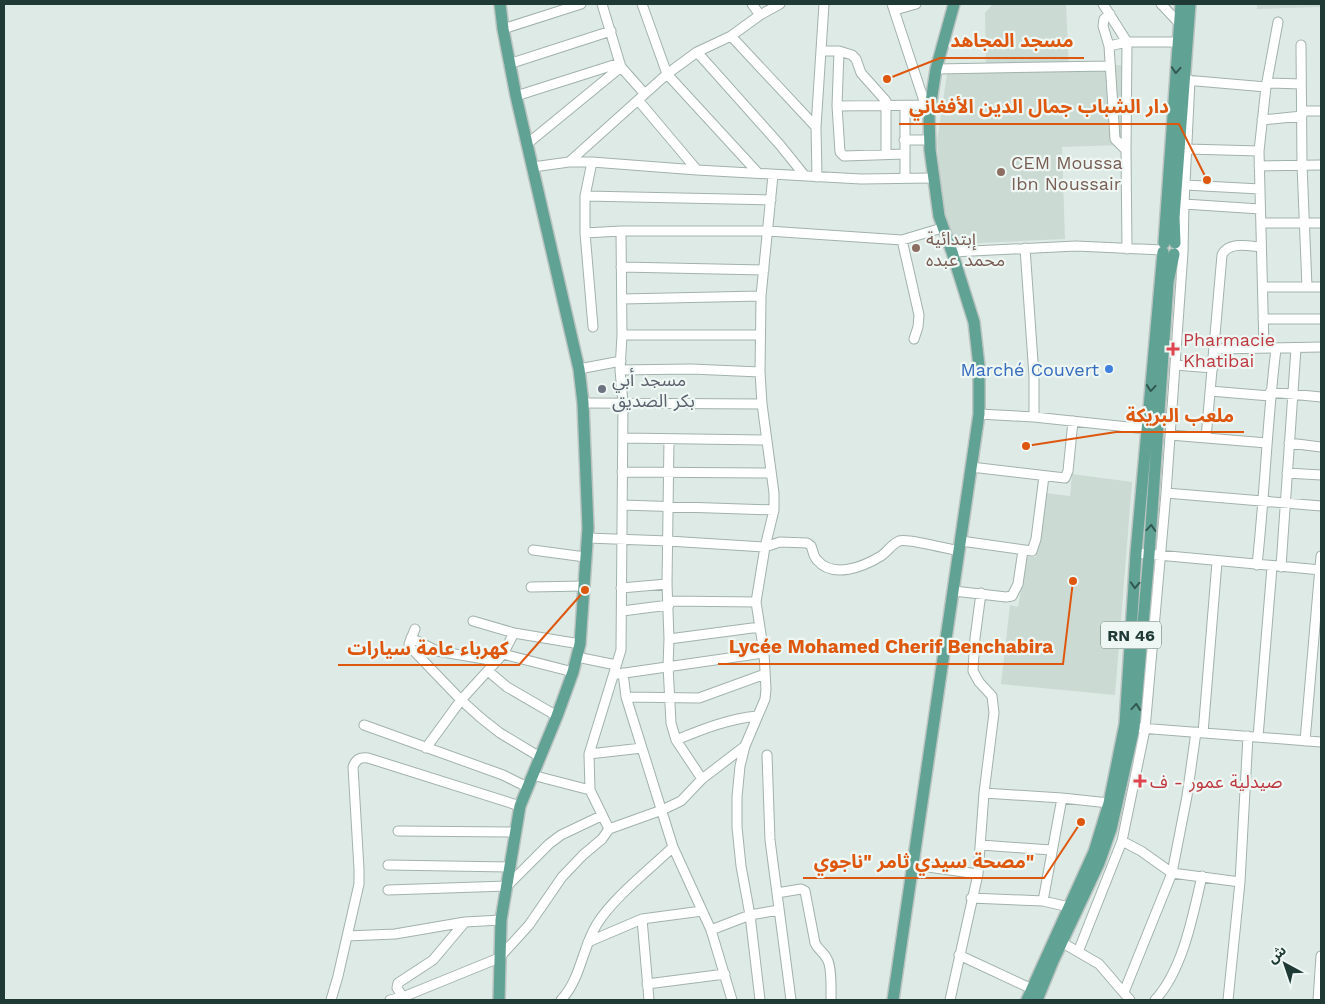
<svg xmlns="http://www.w3.org/2000/svg" width="1325" height="1004" viewBox="0 0 1325 1004" font-family="'Work Sans','Noto Sans Arabic',sans-serif">
	<style>
		.built { fill: #ccdad4 }
		.lines { fill: none; stroke-linecap: round; stroke-linejoin: round }
		.minor-casing { stroke: #a1b2ac; stroke-width: 11 }
		.major-casing { stroke: #bcc4c2; stroke-width: 14 }
		.minor { stroke: #fff; stroke-width: 9 }
		.major { stroke: #60a293; stroke-width: 11 }
		.oneway { stroke: #325950 }
		.education-dot { fill: #8d6e63; stroke: #eef7f3; stroke-width: 2 }
		.health-dot { fill: #e0444e; stroke: #eef7f3; stroke-width: 2 }
		.shop-dot { fill: #3f7fe0; stroke: #eef7f3; stroke-width: 2 }
		.worship-dot { fill: #6b7280; stroke: #eef7f3; stroke-width: 2 }
		.labels { text-anchor: middle; dominant-baseline: central; stroke-width: 4.5; stroke-linejoin: round; paint-order: stroke }
		.shield { fill: #eef7f3; stroke: #5d736d; stroke-width: 1 }
		.shield-label { font-size: 16px; font-weight: bold; fill: #1f3a34 }
		.education-label { font-size: 18px; fill: #785e54; stroke: #eef7f3; text-anchor: start }
		.health-label { font-size: 18px; fill: #be3a42; stroke: #eef7f3; text-anchor: start }
		.shop-label { font-size: 18px; fill: #366cbe; stroke: #eef7f3; text-anchor: end }
		.worship-label { font-size: 18px; fill: #5b616d; stroke: #eef7f3; text-anchor: start }
		.leader { fill: none; stroke: #de570e; stroke-width: 2 }
		.callout-dot { fill: #de570e; stroke: #eef7f3; stroke-width: 2 }
		.callout-label { font-size: 19px; text-anchor: middle; font-weight: bold; fill: #de570e; stroke: #eef7f3; stroke-width: 4.5; stroke-linejoin: round; paint-order: stroke }
	</style>
	<rect width="100%" height="100%" fill="#deeae5"/>
	<path class="built" d="M993,4H1066L1069,66L1121,65L1122,145L1062,147L1065,239L959,244L950,232L942,197L937,141L948,67L986,66L985,13Z
		M1257,4H1321V7L1257,9Z
		M1072,474L1132,482L1115,695L1001,684L1010,605L1018,607L1027,557H1036L1046,493L1070,496Z"/>
	<g class="lines">
		<defs>
			<path id="minor" d="M602,4L621,67L644,93
				M642,4L667,74L758,173
				M752,4L760,15
				M892,4L928,113
				M1103,4L1127,42L1126,150L1127,249
				M1161,4L1179,23
				M895,10L916,4
				M1110,14L1104,19L1103,26L1109,46L1115,139L1126,150
				M503,29L581,4
				M731,36L816,127
				M1301,45L1302,165L1307,287
				M1109,46L1127,42H1178
				M821,51H839L852,55L856,59L861,73L886,101V154
				M839,51L837,106L840,152L844,156L905,154
				M697,52L780,145L805,176
				M509,64L611,31
				M936,69L1110,66
				M1185,80L1266,87L1259,151L1264,348
				M1267,83L1301,84
				M1266,87L1278,22
				M516,96L620,63
				M638,100L697,170
				M837,106L927,105
				M905,106V178
				M1302,111H1321
				M1262,120L1302,116
				M904,140H930
				M527,144L621,67
				M1187,149L1259,151
				M569,162L667,74L697,52L731,36L760,15L780,4
				M592,162L585,196V233L593,327
				M1259,166L1321,165
				M533,167L569,162H592L697,170L861,179L932,178
				M817,177L816,127L824,4
				M1185,185L1260,189
				M585,196L771,200
				M1184,204L1260,209
				M1261,223H1321
				M585,233L621,231H768L902,240L942,228
				M902,240L919,315L918,327L914,339
				M1025,248L1034,376V417
				M952,252L1076,246L1162,250
				M1183,252L1184,204L1190,80
				M621,267L764,270
				M1263,287H1321
				M622,299L761,296
				M1263,319H1321
				M622,335H760
				M1214,349L1321,347
				M1175,365L1213,368
				M579,369L621,361
				M620,370L691,369L760,372
				M1210,391L1270,396
				M1270,392L1321,397
				M583,403L762,404
				M979,414L1034,417L1147,429
				M1170,435L1267,443
				M623,438L766,440
				M1206,438L1222,255C1228,241 1249,246 1261,247
				M669,439L667,584L669,639L668,666L671,723L676,740L702,779
				M1289,443L1321,447
				M971,467L1065,478L1068,471L1073,421
				M622,472L771,473
				M1287,473L1321,475
				M1166,493L1321,506
				M623,505L774,510
				M587,538L668,541L765,547L780,542L807,543L811,546C813,550 813,556 817,560C833,579 863,567 881,556C887,552 892,544 899,541C907,538 948,549 959,551
				M961,541L1032,551L1036,539L1044,476
				M533,550L585,557
				M1136,553L1321,570
				M1257,565C1265,493 1267,421 1276,349
				M1281,567L1296,348
				M531,587L584,586
				M621,588L667,584
				M954,591L1006,597L1012,596L1018,584L1023,550
				M669,601L756,602
				M622,611L669,605
				M473,621L514,633L580,644
				M415,629L409,644L411,648L461,700L481,718L500,733L540,757
				M411,638L437,651L496,661
				M669,639L760,627
				M503,654L573,672
				M577,657L616,665
				M488,671L507,687L557,716
				M623,673L626,697L673,847L711,930L732,1000
				M618,674L764,653
				M626,697L699,698L765,674
				M364,725L503,775L527,787
				M1140,728L1321,742
				M1203,733L1217,562
				M1258,737L1272,567
				M676,740C703,729 728,719 757,716
				M1305,741L1321,556
				M426,748L461,700L503,654L514,633
				M589,754L642,748
				M767,755L770,840L791,1000
				M532,775L590,790
				M984,793L1062,798L1109,803
				M609,829L662,810L681,801L702,779L745,746
				M398,831L514,832
				M1122,841L1141,851L1172,873L1240,882
				M981,845L1051,850
				M388,865L509,867
				M914,865L978,874
				M388,890L507,886L549,844L561,835L601,816
				M777,893L801,889L805,891L815,943C818,950 824,952 827,959C832,966 831,990 831,1000
				M971,898L1043,901L1069,907
				M1043,901L1062,798
				M642,919L649,1000
				M711,930L750,915L779,910
				M347,936L395,934L465,922L501,920
				M1056,939L1099,964L1130,1000
				M588,942L642,919L702,911
				M1078,952L1122,841L1145,729L1166,493L1183,252L1177,249
				M959,955L1032,989
				M647,984L725,974
				M1124,992L1172,873L1187,796L1196,732
				M403,997L397,988L398,983L433,960L465,922
				M331,1000L338,976L359,884V869L353,767C356,759 360,757 368,758L520,806
				M390,1000L403,997L499,958L529,925L562,877L583,855L602,839L609,829L590,790L589,754L621,650L623,403L620,370L622,335L621,231
				M561,1000C581,979 582,948 597,924C614,897 649,870 673,847
				M760,1000L750,915L741,866L737,827V797L740,766L745,746L765,699L766,689L764,653L756,602L765,547L774,510V493L762,404L760,372L761,296L773,175
				M950,1000L978,874L984,793L994,713L992,696L979,682L973,671L975,638L981,593
				M1155,1000C1183,970 1193,915 1202,876
				M1228,1000L1240,882L1248,736
				M1318,1000L1321,956"/>
			<path id="major" d="M1164,243L1181,4
				M1175,243L1174,217L1190,4
				M499,1000L501,920L520,806L557,716L573,672L580,644L588,528L583,403L579,369L516,96L503,29L500,4
				M893,1000L979,414V366L974,322L952,252L939,216L930,150L929,115L936,69L954,4
				M1027,1000L1094,852L1109,803L1125,724L1136,553L1163,252
				M1037,1000L1053,961L1099,863L1111,829L1134,728L1149,555L1168,282L1174,254"/>
		</defs>
		<use href="#minor" class="minor-casing"/>
		<use href="#major" class="major-casing"/>
		<use href="#minor" class="minor"/>
		<use href="#major" class="major"/>
	</g>
	<defs><path id="oneway-chevron" d="M-2-3.5L2.5 0L-2 3.5" fill="none" stroke-width="1.6" stroke-linecap="round" stroke-linejoin="round" transform="scale(1.25)"/></defs>
	<g class="oneway">
		<use href="#oneway-chevron" transform="translate(1176 70) rotate(94)"/>
		<use href="#oneway-chevron" transform="translate(1151 388) rotate(95)"/>
		<use href="#oneway-chevron" transform="translate(1151 528) rotate(-86)"/>
		<use href="#oneway-chevron" transform="translate(1135 585) rotate(93)"/>
		<use href="#oneway-chevron" transform="translate(1136 707) rotate(-85)"/>
	</g>
	<g class="education-dot">
		<circle cx="1001" cy="172" r="5"/>
		<circle cx="916" cy="248" r="5"/>
	</g>
	<g class="health-dot">
		<path d="M1170.5 341.5h5v5h5v5h-5v5h-5v-5h-5v-5h5z"/>
		<path d="M1137.5 773.5h5v5h5v5h-5v5h-5v-5h-5v-5h5z"/>
	</g>
	<circle class="shop-dot" cx="1109" cy="369" r="5"/>
	<circle class="worship-dot" cx="602" cy="389" r="5"/>
	<g class="labels">
		<rect class="shield" x="1101" y="621.5" width="60" height="27" rx="4"/>
		<g class="shield-label">
			<text x="1131" y="635">RN 46</text>
		</g>
		<g class="education-label">
			<text x="1011" y="162">CEM Moussa<tspan x="1011" dy="21">Ibn Noussair</tspan></text>
			<text x="926" y="238">إبتدائية<tspan x="926" dy="21">محمد عبده</tspan></text>
		</g>
		<g class="health-label">
			<text x="1183" y="339">Pharmacie<tspan x="1183" dy="21">Khatibai</tspan></text>
			<text x="1150" y="781">صيدلية عمور - ف</text>
		</g>
		<g class="shop-label">
			<text x="1099" y="369">Marché Couvert</text>
		</g>
		<g class="worship-label">
			<text x="612" y="379">مسجد أبي<tspan x="612" dy="21">بكر الصديق</tspan></text>
		</g>
	</g>
	<path class="leader" d="M887 79L940 58H1084M1207 180L1179 124H899M1026 446L1116 432H1244M1073 581L1063 664H718M585 590L519 665H338M1081 822L1044 878H803"/>
	<g class="callout-dot">
		<circle cx="887" cy="79" r="5"/>
		<circle cx="1207" cy="180" r="5"/>
		<circle cx="1026" cy="446" r="5"/>
		<circle cx="1073" cy="581" r="5"/>
		<circle cx="585" cy="590" r="5"/>
		<circle cx="1081" cy="822" r="5"/>
	</g>
	<g class="callout-label">
		<text x="1012" y="47">مسجد المجاهد</text>
		<text x="1039" y="113">دار الشباب جمال الدين الأفغاني</text>
		<text x="1180" y="422">ملعب البريكة</text>
		<text x="891" y="653">Lycée Mohamed Cherif Benchabira</text>
		<text x="428" y="655">كهرباء عامة سيارات</text>
		<text x="924" y="868">مصحة سيدي ثامر "ناجوي"</text>
	</g>
	<rect width="1325" height="1004" fill="none" stroke="#1f3a34" stroke-width="10"/>
	<g transform="translate(1285 964) rotate(320)" stroke="#eef7f3" stroke-width="4" paint-order="stroke">
	<path d="M0-4L9 19L0 12L-9 19Z" fill="#1f3a34"/>
	<text y="-8" font-size="14" font-weight="bold" text-anchor="middle" fill="#1f3a34">ش</text>
	</g>
</svg>
